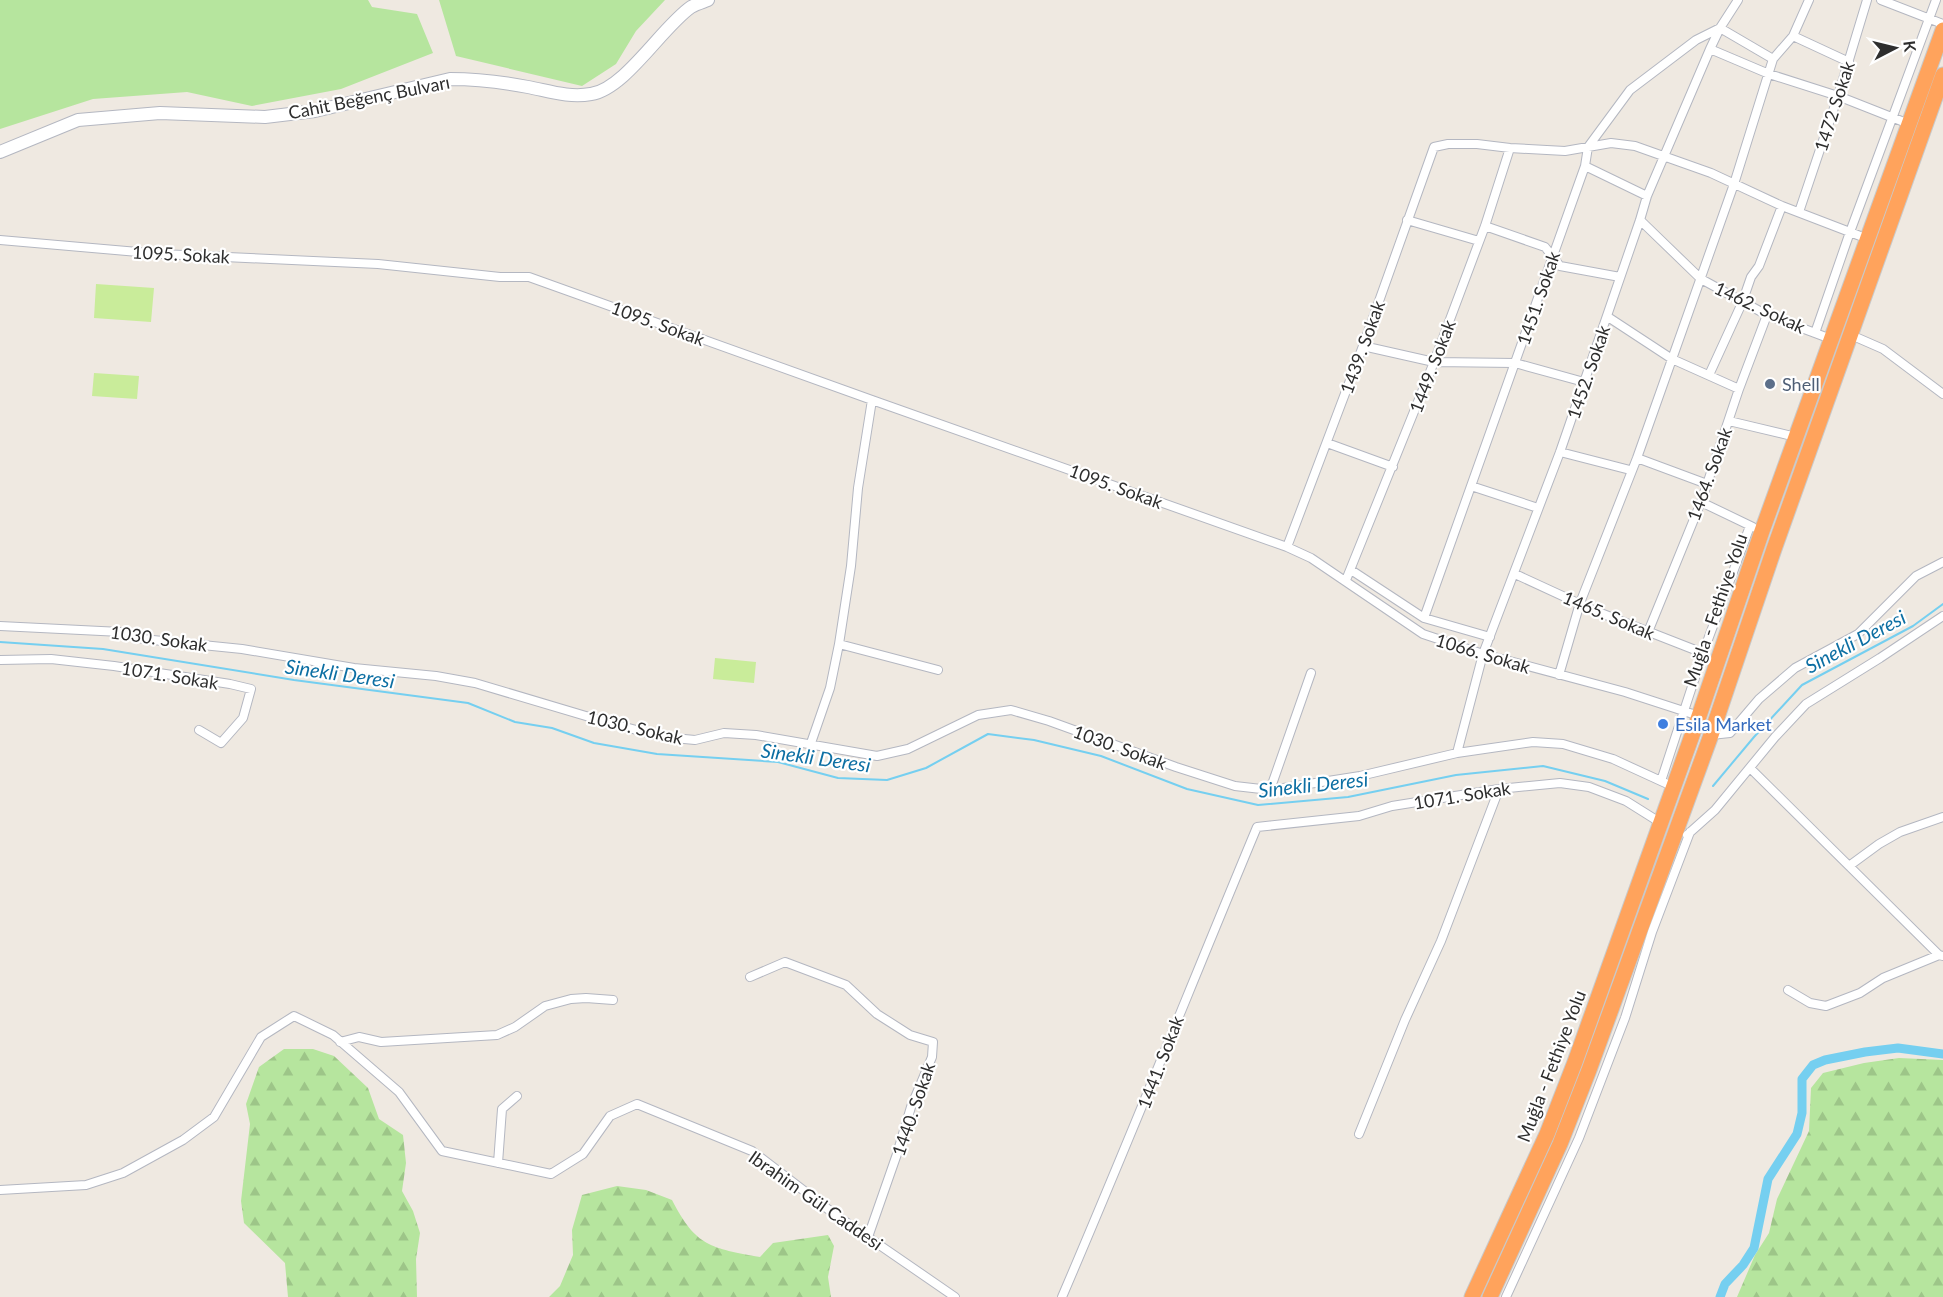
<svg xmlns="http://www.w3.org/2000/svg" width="1943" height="1297" viewBox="0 0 1943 1297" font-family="Lato,sans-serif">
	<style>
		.grass { fill: #b6e59e }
		.forest { fill: url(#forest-firs) }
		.pitch { fill: #c9ec9a }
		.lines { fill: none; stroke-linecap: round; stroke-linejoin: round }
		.stream { stroke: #75cff0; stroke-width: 2 }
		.canal { stroke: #75cff0; stroke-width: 9 }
		.street-casing { stroke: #b4b7c1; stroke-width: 10 }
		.secondary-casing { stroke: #b4b7c1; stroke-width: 14 }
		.highway-casing { stroke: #c9c9c9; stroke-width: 17 }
		.street { stroke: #fff; stroke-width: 8 }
		.secondary { stroke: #fff; stroke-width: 12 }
		.highway { stroke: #ffa35c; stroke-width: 15 }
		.service-dot { fill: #5c6f8a; stroke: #fff; stroke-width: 2 }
		.shop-dot { fill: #3f7fe0; stroke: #fff; stroke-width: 2 }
		.labels { text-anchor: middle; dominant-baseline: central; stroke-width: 4.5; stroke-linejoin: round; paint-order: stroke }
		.street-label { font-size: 18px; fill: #2e2e2e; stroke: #fff }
		.service-label { font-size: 18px; fill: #4e5e75; stroke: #fff; text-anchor: start }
		.shop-label { font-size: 18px; fill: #366cbe; stroke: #fff; text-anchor: start }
		.water-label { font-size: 20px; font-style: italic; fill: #0d6fa3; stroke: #fff }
	</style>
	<defs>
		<pattern id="forest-firs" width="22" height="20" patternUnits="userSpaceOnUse" patternTransform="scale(1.5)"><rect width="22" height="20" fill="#b6e59e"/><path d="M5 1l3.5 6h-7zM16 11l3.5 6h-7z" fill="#9dc588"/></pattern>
	</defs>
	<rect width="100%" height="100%" fill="#efe9e1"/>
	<path class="grass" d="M0,0H368L372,7L417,14L433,53L341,89L252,106L187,92L93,99L0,129Z
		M439,0H665L636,31L616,64L582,86L456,56Z"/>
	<path class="forest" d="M284,1049H313L334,1056L368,1088L379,1119L403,1135L406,1163L402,1191L413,1211L420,1233L416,1259L417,1297H288L285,1263L244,1223L241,1201L250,1124L246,1104L259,1067Z
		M1899,1058L1943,1060V1297H1737L1755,1255L1769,1233L1777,1199L1809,1131L1811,1088L1823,1073L1864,1063Z
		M617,1186L646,1190L672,1200C696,1247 711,1248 760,1257L773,1243L828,1235L834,1246L828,1277L831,1297H549L560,1286L573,1255L572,1230L582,1195Z"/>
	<path class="pitch" d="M96,284L154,288L151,322L94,318Z
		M94,373L139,376L137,399L92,396Z
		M715,658L756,662L754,683L713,679Z"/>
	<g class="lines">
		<path class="stream" d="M0,642L103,649L294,680L468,703L515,722L552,728L594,743L657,754L778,762L838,778L887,780L926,768L988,734L1034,740L1101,756L1187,789L1258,805L1348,797L1456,775L1543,766L1605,781L1648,799
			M1713,786L1754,737L1802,685L1913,626L1943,604"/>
		<path class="canal" d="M1720,1297L1725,1284L1743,1265L1754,1248L1768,1179L1797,1134L1802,1113V1079L1813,1065L1825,1060L1865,1052L1898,1048L1943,1054"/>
		<defs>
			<path id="street" d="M1881,0L1943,24
				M1793,36L1849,62
				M1710,49L1769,74L1838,96L1909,124
				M1585,166L1647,196
				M1799,212L1838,96L1867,0
				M1407,220L1479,241
				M1640,220L1701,279L1767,315L1831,339
				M1485,226L1545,247L1560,266L1620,277
				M0,240L161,254L378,264L500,277H529L872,400L1287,547L1311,558L1423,634L1483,654L1625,692L1699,716
				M1608,317L1672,359L1739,389
				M1815,333L1850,232L1936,0
				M1851,335L1883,349L1943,394
				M1363,346L1434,362L1515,363L1584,382
				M1709,375L1742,303L1751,277L1759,266L1782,206
				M1729,421L1796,437
				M1327,443L1393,467
				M1560,452L1630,470
				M1637,458L1707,484
				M1471,486L1538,508
				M1701,502L1753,527
				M1287,547L1363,346L1434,147L1448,144H1477L1510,148L1565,151L1611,143L1635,146L1711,173L1782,206L1868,239
				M1351,570L1424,618L1490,637
				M1515,574L1593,610L1703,653
				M1346,580L1434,362L1485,226L1510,148
				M1424,618L1585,166L1588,147L1630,90L1696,40L1720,28L1773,59
				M0,626L121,632L143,639L242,649L354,668L436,676L475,683L606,722L663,737L695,740L724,733L756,735L877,756L908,749L978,715L1011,710L1049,721L1176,767L1235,786L1270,790L1360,776L1457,753L1533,742L1563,744L1613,759L1674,787
				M1648,632L1701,502L1739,389L1767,315
				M839,644L938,670
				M0,660L51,659L114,666L230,684L251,689L243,718L221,743L199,730
				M1559,675L1580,603L1637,458L1734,184L1773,59L1793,36L1809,0
				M1711,735L1730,733L1759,699L1795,668L1858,634L1916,576L1943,562
				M811,743L830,688L839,644L851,566L858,488L872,400
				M1457,753L1483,654L1560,452L1640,220L1647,196L1710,49L1720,28L1738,0
				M1750,768L1939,955L1943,956
				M1661,781L1703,653L1750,526
				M1270,790L1311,673
				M1687,835L1715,810L1775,737L1806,704L1880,658L1943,616
				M1849,866L1879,844L1900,832L1943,817
				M750,977L785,962L846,985L877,1014L910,1035L933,1042L932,1057L911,1107L897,1154L868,1237
				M1788,990L1810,1003L1826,1006L1860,993L1883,978L1939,955
				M340,1042L359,1037L381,1042L497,1035L515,1027L545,1006L571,999L586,998L613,1000
				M1359,1134L1405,1020L1441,941L1499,789
				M498,1163L502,1109L517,1096
				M0,1190L86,1185L123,1173L183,1140L214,1117L261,1037L294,1016L333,1035L399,1092L442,1151L551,1174L583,1154L610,1116L637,1104L752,1151L833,1213L955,1297
				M1062,1297C1129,1141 1192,983 1257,827L1359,816L1392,806L1499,789L1560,783L1589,787L1626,801L1661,823
				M1506,1297L1579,1138L1625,1018L1652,932L1690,832"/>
			<path id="secondary" d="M0,152L78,120L160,113L265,117L315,111L450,79C476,79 502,82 528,87C549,91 569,98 591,94C625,89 662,27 691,7C696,4 703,2 708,0"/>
			<path id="highway" d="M1472,1297L1547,1134L1575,1062L1699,716L1762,531L1943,30
				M1490,1297L1560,1144L1589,1070L1711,735L1774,549L1943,75"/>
		</defs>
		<use href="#street" class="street-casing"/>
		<use href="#secondary" class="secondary-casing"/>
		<use href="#highway" class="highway-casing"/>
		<use href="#street" class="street"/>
		<use href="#secondary" class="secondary"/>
		<use href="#highway" class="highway"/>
	</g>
	<circle class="service-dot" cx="1770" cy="384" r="6"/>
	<circle class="shop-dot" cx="1663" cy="724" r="6"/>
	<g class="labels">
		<g class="street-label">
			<text transform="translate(369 97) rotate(-11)">Cahit Beğenç Bulvarı</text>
			<text transform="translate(1834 106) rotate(-72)">1472 Sokak</text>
			<text transform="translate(181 254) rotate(3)">1095. Sokak</text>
			<text transform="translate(1538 298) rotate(-71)">1451. Sokak</text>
			<text transform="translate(1760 307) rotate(25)">1462. Sokak</text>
			<text transform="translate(658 323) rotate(20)">1095. Sokak</text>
			<text transform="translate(1362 347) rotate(-70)">1439. Sokak</text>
			<text transform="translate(1432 366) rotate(-69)">1449. Sokak</text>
			<text transform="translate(1588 372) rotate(-71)">1452. Sokak</text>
			<text transform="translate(1709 474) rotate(-70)">1464. Sokak</text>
			<text transform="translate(1116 486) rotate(20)">1095. Sokak</text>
			<text transform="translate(1715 610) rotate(-71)">Muğla - Fethiye Yolu</text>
			<text transform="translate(1609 615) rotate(23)">1465. Sokak</text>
			<text transform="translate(159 638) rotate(8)">1030. Sokak</text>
			<text transform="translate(1483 653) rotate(17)">1066. Sokak</text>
			<text transform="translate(170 675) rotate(9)">1071. Sokak</text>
			<text transform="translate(635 727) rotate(13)">1030. Sokak</text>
			<text transform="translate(1120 747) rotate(20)">1030. Sokak</text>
			<text transform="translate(1462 795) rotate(-9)">1071. Sokak</text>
			<text transform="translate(1160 1062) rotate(-69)">1441. Sokak</text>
			<text transform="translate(1551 1066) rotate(-69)">Muğla - Fethiye Yolu</text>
			<text transform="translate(913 1109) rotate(-71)">1440. Sokak</text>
			<text transform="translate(816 1200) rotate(35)">Ibrahim Gül Caddesi</text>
		</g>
		<g class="service-label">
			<text x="1782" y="384">Shell</text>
		</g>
		<g class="shop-label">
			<text x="1675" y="724">Esila Market</text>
		</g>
		<g class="water-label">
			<text transform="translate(1855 641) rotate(-28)">Sinekli Deresi</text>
			<text transform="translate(340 673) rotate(8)">Sinekli Deresi</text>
			<text transform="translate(816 757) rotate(8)">Sinekli Deresi</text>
			<text transform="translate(1313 784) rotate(-6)">Sinekli Deresi</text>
		</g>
	</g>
	<g transform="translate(1895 48) rotate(83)" stroke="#ffffff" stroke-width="4.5" paint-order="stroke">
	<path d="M0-4.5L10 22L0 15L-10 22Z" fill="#2e2e2e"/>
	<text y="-9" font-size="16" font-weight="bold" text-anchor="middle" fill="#2e2e2e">K</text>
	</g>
</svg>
